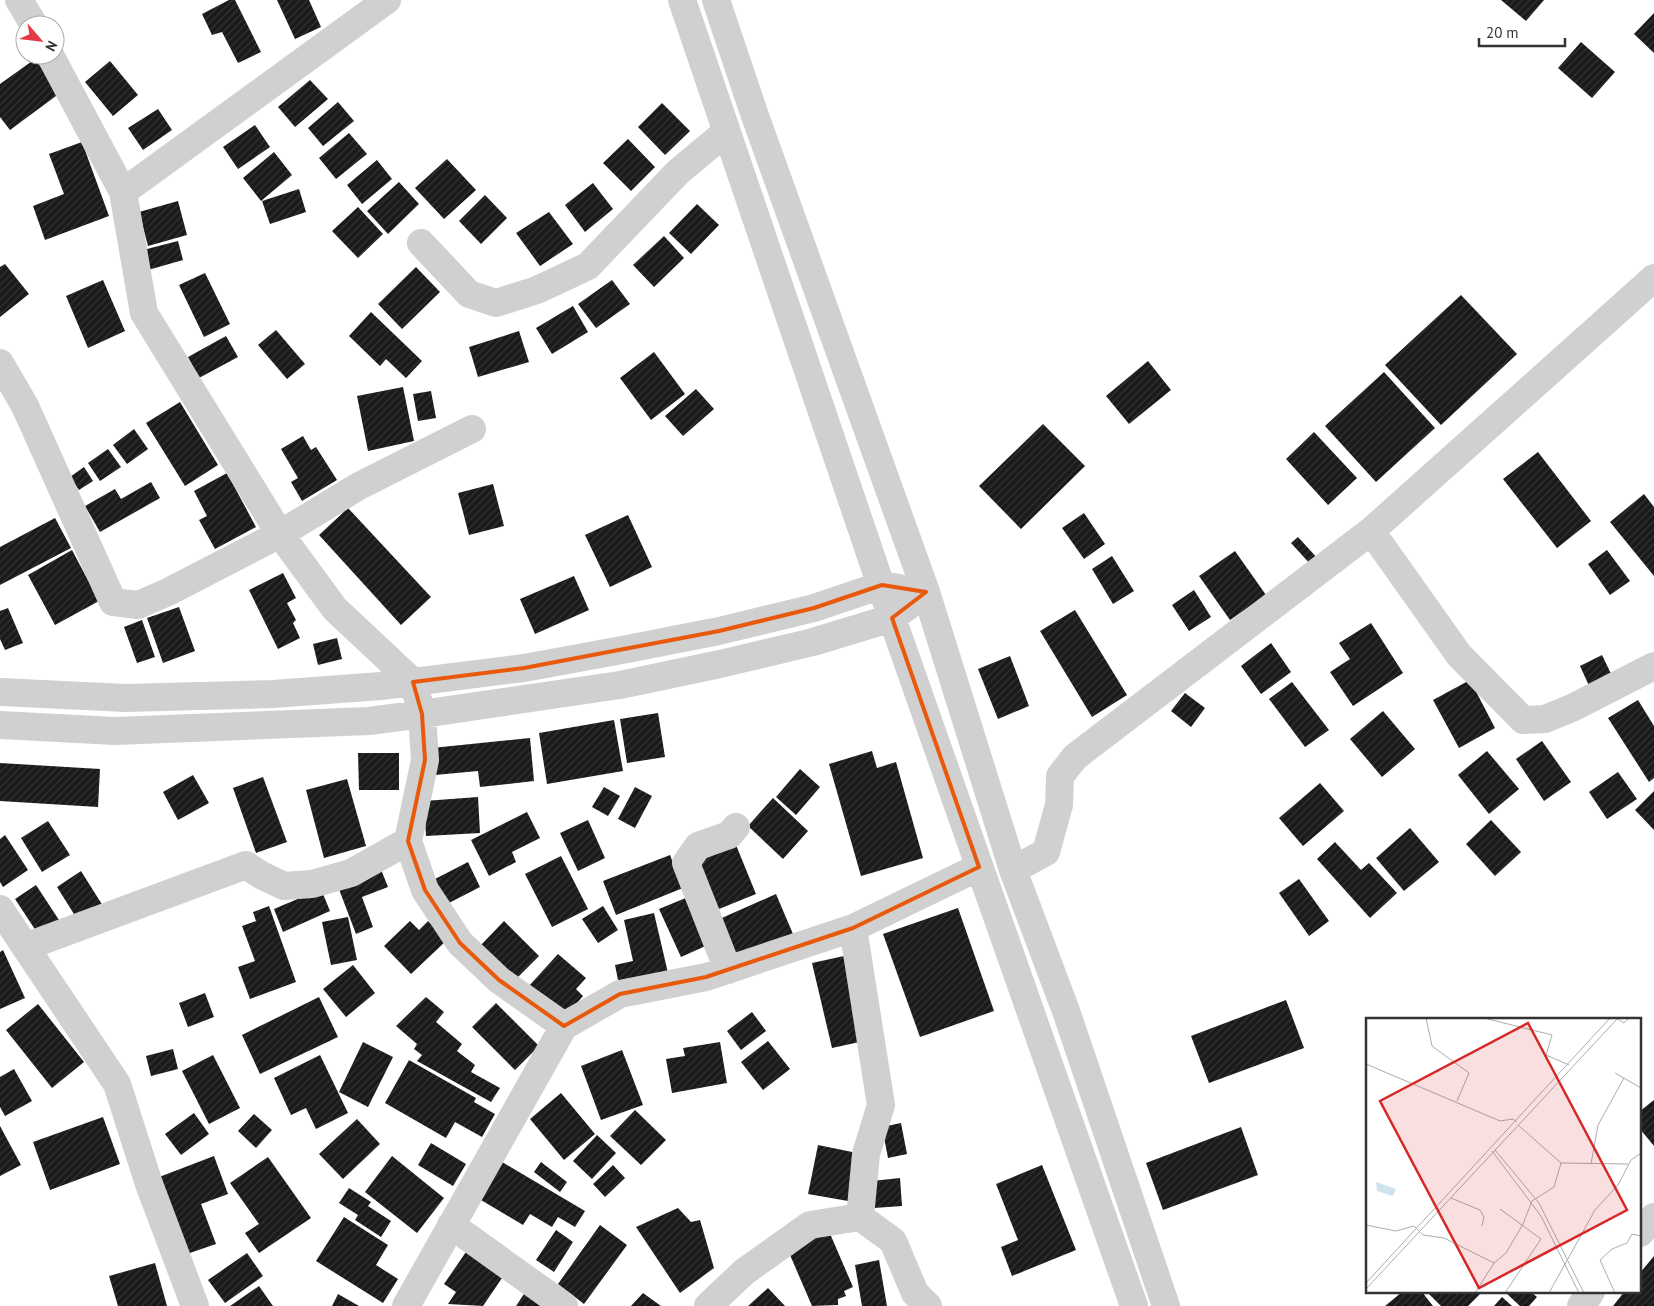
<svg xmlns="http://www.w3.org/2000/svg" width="1654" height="1306" viewBox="0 0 1654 1306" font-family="'PT Sans',sans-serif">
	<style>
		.building { fill: url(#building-hatch) }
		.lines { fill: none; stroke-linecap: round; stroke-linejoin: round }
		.minor { stroke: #d0d0d0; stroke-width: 28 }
		.marked { fill: none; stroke: #e8590c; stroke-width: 4; stroke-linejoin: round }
		.inset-road { fill: none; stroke: #adadad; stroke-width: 1 }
		.view { fill: #d62828; fill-opacity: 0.15; stroke: #d62828; stroke-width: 2.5 }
		.inset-edge { fill: none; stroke: #333; stroke-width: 2.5 }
	</style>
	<defs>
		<pattern id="building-hatch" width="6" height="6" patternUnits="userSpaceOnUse" patternTransform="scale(1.25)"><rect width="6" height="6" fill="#1a1a1a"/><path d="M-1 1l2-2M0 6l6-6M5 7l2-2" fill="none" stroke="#333"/></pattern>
	</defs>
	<rect width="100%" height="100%" fill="#fff"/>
	<path class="building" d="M229,0H235L261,52L238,63L222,32L212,35L202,14Z
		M277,0H309L321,27L295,39Z
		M1501,0H1544L1526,21Z
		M1654,13V53L1634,34Z
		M1581,42L1615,72L1592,98L1558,68Z
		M35,59L60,93L10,130L0,117V84Z
		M110,61L138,95L113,116L85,82Z
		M310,80L328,99L295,127L278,107Z
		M338,102L354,121L323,146L308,128Z
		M662,103L690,131L665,155L638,127Z
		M158,109L172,130L143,150L128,128Z
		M255,125L270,147L238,169L223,147Z
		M349,133L367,154L336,179L319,158Z
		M628,139L655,167L631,191L603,163Z
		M82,142L109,216L45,240L33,206L64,194L49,154Z
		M274,152L292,175L261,201L243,178Z
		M447,159L476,190L444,219L415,188Z
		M377,160L392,179L362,204L347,185Z
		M399,182L419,204L388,234L367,211Z
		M593,183L613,209L585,232L565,205Z
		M299,189L306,212L270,224L262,201Z
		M485,195L507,218L481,244L459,221Z
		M178,201L187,235L148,246L139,212Z
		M697,204L719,225L691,254L669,233Z
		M358,207L383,234L358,258L332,231Z
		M549,212L573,244L540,266L516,233Z
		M664,236L684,258L654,287L633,265Z
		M178,241L183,260L148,270L143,250Z
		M5,264L29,294L0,317V267Z
		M416,267L440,292L402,329L378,304Z
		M205,273L230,324L204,337L179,285Z
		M103,280L125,331L88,348L66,296Z
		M612,280L630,304L596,328L578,304Z
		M1461,295L1517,354L1441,425L1385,365Z
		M573,306L588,332L552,354L536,328Z
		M371,312L422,361L406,378L386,359L380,366L349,336Z
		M276,330L305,364L287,379L258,345Z
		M519,331L529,362L478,377L469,347Z
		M226,336L238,357L199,378L188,357Z
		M654,352L685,394L651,420L620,378Z
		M1148,361L1171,390L1129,424L1106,396Z
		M1384,372L1435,428L1376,482L1325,426Z
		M403,387L414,441L368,451L357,396Z
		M696,389L714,409L683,436L665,416Z
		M431,391L436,418L418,421L413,394Z
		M180,402L218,465L185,486L146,423Z
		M1043,424L1085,466L1021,529L979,486Z
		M134,429L148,449L127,464L113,445Z
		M1314,432L1357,478L1328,505L1286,459Z
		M303,436L311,450L316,447L337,480L302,501L291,482L298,478L281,449Z
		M108,449L121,467L100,481L88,463Z
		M1538,452L1591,521L1557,548L1503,479Z
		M84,467L93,481L79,490L70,477Z
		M227,473L256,527L215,549L199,520L207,516L194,491Z
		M151,482L160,498L100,532L85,506L115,489L121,499Z
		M493,484L504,526L469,535L458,493Z
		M1644,494L1654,507V576L1610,522Z
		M348,508L431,597L401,625L319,535Z
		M1084,513L1105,544L1084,559L1062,528Z
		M628,515L652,567L610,587L585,535Z
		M55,518L71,548L0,585V547Z
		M1298,537L1319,560L1312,566L1291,543Z
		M72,550L99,601L55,625L28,575Z
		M1607,550L1630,581L1610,595L1588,564Z
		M1235,551L1266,595L1230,620L1199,576Z
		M1112,556L1134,591L1113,604L1092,569Z
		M283,573L296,598L287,603L296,620L293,623L300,638L278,649L249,590Z
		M574,576L589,610L535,634L520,599Z
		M1194,590L1211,617L1189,631L1172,605Z
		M179,607L195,651L163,663L147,618Z
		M8,608L23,643L5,650L0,639V611Z
		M1075,610L1127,695L1092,717L1040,631Z
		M142,620L155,657L137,663L124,627Z
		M1371,623L1403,673L1353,706L1330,672L1350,659L1339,643Z
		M337,638L342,659L318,665L313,644Z
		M1271,643L1291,672L1261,694L1241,666Z
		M1602,655L1614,680L1591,690L1580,666Z
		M1010,656L1029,706L998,719L978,669Z
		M1470,680L1495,728L1459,748L1433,700Z
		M1292,682L1329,730L1305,747L1269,699Z
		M1185,693L1205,708L1191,727L1171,711Z
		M1638,700L1654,726V778L1649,782L1608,718Z
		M1383,711L1415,749L1382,777L1350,739Z
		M658,713L665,757L627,763L620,719Z
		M614,720L623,771L547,784L539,733Z
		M530,738L534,781L480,787L478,771L435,775L432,748Z
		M1542,741L1571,782L1544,801L1516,759Z
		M872,751L877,768L896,762L923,858L861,876L829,764Z
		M1487,751L1519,789L1489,814L1458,775Z
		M358,753H399V790H359Z
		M0,763L100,769L98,807L0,801Z
		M800,769L820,787L796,815L776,797Z
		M1618,772L1637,799L1607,819L1589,792Z
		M193,775L209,803L178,820L163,792Z
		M263,777L287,842L256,853L233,788Z
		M347,779L366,846L324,858L306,790Z
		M1320,783L1344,811L1303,846L1279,818Z
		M604,787L620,796L608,816L592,807Z
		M635,787L652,796L635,828L618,819Z
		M1654,791V830L1635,810Z
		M478,797L480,833L426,836L424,801Z
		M773,798L808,831L783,859L748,826Z
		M527,812L540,838L512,852L516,862L489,876L471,840Z
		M588,820L605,858L578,871L560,833Z
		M1491,820L1521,852L1495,876L1466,844Z
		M48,821L70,855L42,872L21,838Z
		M1410,828L1439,862L1404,891L1376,858Z
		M5,835L28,870L3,887L0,882V839Z
		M1335,842L1361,870L1369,863L1397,893L1370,918L1317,859Z
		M736,845L756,894L719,909L699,861Z
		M670,855L683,888L616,915L603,881Z
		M561,856L588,909L552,927L525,874Z
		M468,862L480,887L447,904L435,879Z
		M380,867L388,887L362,897L373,927L356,934L337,884Z
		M81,871L103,906L79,922L57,887Z
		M1299,879L1329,921L1309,936L1279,893Z
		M36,885L59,920L38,934L15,899Z
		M321,889L330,911L283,932L274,909Z
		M776,894L793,934L732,961L715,921Z
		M688,897L710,944L681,957L659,909Z
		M269,906L296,982L250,999L238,967L255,961L242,926L256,921L253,912Z
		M603,906L618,930L598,943L582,919Z
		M958,908L994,1011L920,1037L883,934Z
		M654,913L668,973L619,985L615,965L633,961L624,920Z
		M348,917L357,960L331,965L322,922Z
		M410,921L419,930L428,921L447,940L411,974L384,946Z
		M504,921L539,956L514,981L480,946Z
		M3,950L25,998L0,1009V952Z
		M558,954L586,978L576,989L583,996L564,1018L528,987Z
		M844,956L864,1041L832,1048L812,963Z
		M353,965L375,993L346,1017L323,989Z
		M205,993L214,1017L188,1027L179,1003Z
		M319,997L338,1037L260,1074L242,1035Z
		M426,997L444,1012L436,1022L462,1044L457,1051L475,1065L471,1072L500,1088L491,1102L417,1061L422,1055L414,1049L417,1044L396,1026Z
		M1286,1000L1304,1048L1209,1083L1191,1036Z
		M496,1003L539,1046L515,1070L472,1027Z
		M38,1004L84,1062L52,1088L6,1030Z
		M752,1012L766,1031L741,1050L727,1031Z
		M768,1041L790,1069L763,1090L741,1062Z
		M363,1042L393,1057L368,1107L339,1092Z
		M720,1042L727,1083L672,1093L666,1059L685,1056L683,1048Z
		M173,1049L178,1069L151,1076L146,1056Z
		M622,1050L643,1105L601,1120L581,1066Z
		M213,1055L240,1108L209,1124L182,1071Z
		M320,1055L348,1113L316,1129L306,1108L291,1115L274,1078Z
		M409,1060L476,1098L474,1102L495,1114L482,1137L455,1122L446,1138L385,1103Z
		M14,1069L32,1101L5,1116L0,1107V1077Z
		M561,1093L595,1134L564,1160L530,1119Z
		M1654,1100V1146L1640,1129V1111Z
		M635,1110L666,1140L641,1165L610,1136Z
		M194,1113L209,1134L181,1155L165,1134Z
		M254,1114L272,1130L256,1148L238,1131Z
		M103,1117L120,1164L50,1190L33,1142Z
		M357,1119L380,1144L343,1179L319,1154Z
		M901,1123L907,1154L888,1158L882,1127Z
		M0,1126L21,1165L0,1176Z
		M1241,1127L1258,1175L1163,1210L1146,1163Z
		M597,1135L616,1153L592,1179L573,1161Z
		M431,1143L466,1164L453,1186L418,1165Z
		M818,1145L857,1153L848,1201L808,1194Z
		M214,1156L228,1194L201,1204L216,1244L181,1256L154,1179Z
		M392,1156L444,1198L417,1233L365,1192Z
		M268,1157L311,1218L259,1253L245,1233L259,1224L230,1183Z
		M502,1162L585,1211L575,1227L558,1217L552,1227L530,1214L523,1225L481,1200Z
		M541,1162L567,1182L560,1192L534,1172Z
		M613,1165L625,1178L605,1197L593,1184Z
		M1042,1165L1076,1250L1012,1276L1001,1247L1018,1240L996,1184Z
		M900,1178L902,1206L874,1208L872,1181Z
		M349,1188L371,1202L368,1206L391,1221L381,1237L355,1220L358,1215L339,1203Z
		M678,1208L691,1222L700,1220L714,1268L680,1293L636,1227Z
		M344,1217L388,1245L376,1265L398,1279L383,1303L316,1261Z
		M600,1225L627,1245L584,1304L558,1284Z
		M828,1229L853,1287L844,1291L846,1296L838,1299V1305L812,1306L787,1248Z
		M556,1230L573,1242L554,1272L536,1260Z
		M466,1252L502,1278L483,1306L448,1304L456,1292L444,1284Z
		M247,1253L263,1276L225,1303L208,1280Z
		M1654,1256V1306H1613L1624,1292H1640V1273Z
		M879,1260L887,1306H862L855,1265Z
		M155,1263L167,1306H118L109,1276Z
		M259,1286L273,1306H230Z
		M768,1288L785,1306H748Z
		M526,1291L548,1306H516Z
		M1402,1292H1422L1433,1306H1385Z
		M1427,1292H1482L1468,1306H1441Z
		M1505,1292H1531L1537,1297L1529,1306H1520Z
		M643,1293L661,1306H631Z
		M338,1294L359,1306H332Z
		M1502,1297L1512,1306H1494Z"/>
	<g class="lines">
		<path class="minor" d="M19,0L34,25
			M682,0L892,618L1134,1306
			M716,0L754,113L926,592L1013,870L1066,1011L1166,1306
			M50,55L123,192L144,313L280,534L335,609L413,682L422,714L425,760L408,841L425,890L460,943L499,980L564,1026
			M123,192L387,0
			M421,243L469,294L496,303L537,290L588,266L678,172L726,132
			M0,363L25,406L113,602L138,605L168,592L280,534L359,486L472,429
			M1371,531L1459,655L1523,720L1545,719L1572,708L1654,666
			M0,692L126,698L273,694L381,686L524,668L622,650L719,631L814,608L882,585L899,588
			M0,725L115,731L369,721L422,714L620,685L720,664L813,642L892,618L907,607
			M1013,870L1046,852L1059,805L1060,776L1075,757L1371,531L1654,278
			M0,909L117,1084L149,1184L195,1306
			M853,928L881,1105L866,1154L860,1217
			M25,947L246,865L261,875L284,886L312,884L351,873L408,841
			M728,970L686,863L698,846L729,835L736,827
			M451,1225L564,1306
			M1640,1233L1654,1217
			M406,1306L564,1026L620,994L706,977L853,928L979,867
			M708,1306L744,1272L810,1225L860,1217L893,1241L915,1293L928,1306
			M1581,1306L1591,1292"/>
	</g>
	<path class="marked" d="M882,585L926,592L892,618L979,867L853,928L706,977L620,994L564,1026L499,980L460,943L425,890L408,841L425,760L422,714L413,682L524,668L719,631L814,608Z"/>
	<g transform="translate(1366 1018)">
		<rect width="275" height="275" fill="#fff"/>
		<path d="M10,164L30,171L27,178L11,173Z" fill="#cfe2ee"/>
		<path class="inset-road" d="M60,0L66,28L103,55L91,83M118,0L186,17L180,37L203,47M250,0L258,5L263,0M0,46L134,103L147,101L151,104M249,55L275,70M152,107L195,145L262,146M129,132L173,185L218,275M126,133L175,198L213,275M225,146L232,107L258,60M85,180L114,192L118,199L116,208M134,191L175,221L139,275M0,207L30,213L48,208L57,217L78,220L128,245M0,265L244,0M0,271L252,0M109,275L128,245L140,235L157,206L166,183L188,169L195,145M183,275L229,192L252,167L265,142L275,135M249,275L234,242L246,231L261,225L266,216L275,218"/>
		<path class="view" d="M162,5L261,192L113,270L14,83Z"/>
		<rect width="275" height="275" class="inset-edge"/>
	</g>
	<g transform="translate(40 40) rotate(118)"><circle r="24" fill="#ffffff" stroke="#adadad"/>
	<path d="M0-4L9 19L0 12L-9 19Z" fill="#e63946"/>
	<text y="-8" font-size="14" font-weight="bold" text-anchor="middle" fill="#333333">N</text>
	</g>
	<path d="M1479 38v8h86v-8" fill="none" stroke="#333333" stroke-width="2.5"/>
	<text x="1486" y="38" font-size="15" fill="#333333" stroke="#ffffff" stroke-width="4" paint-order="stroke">20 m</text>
</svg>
